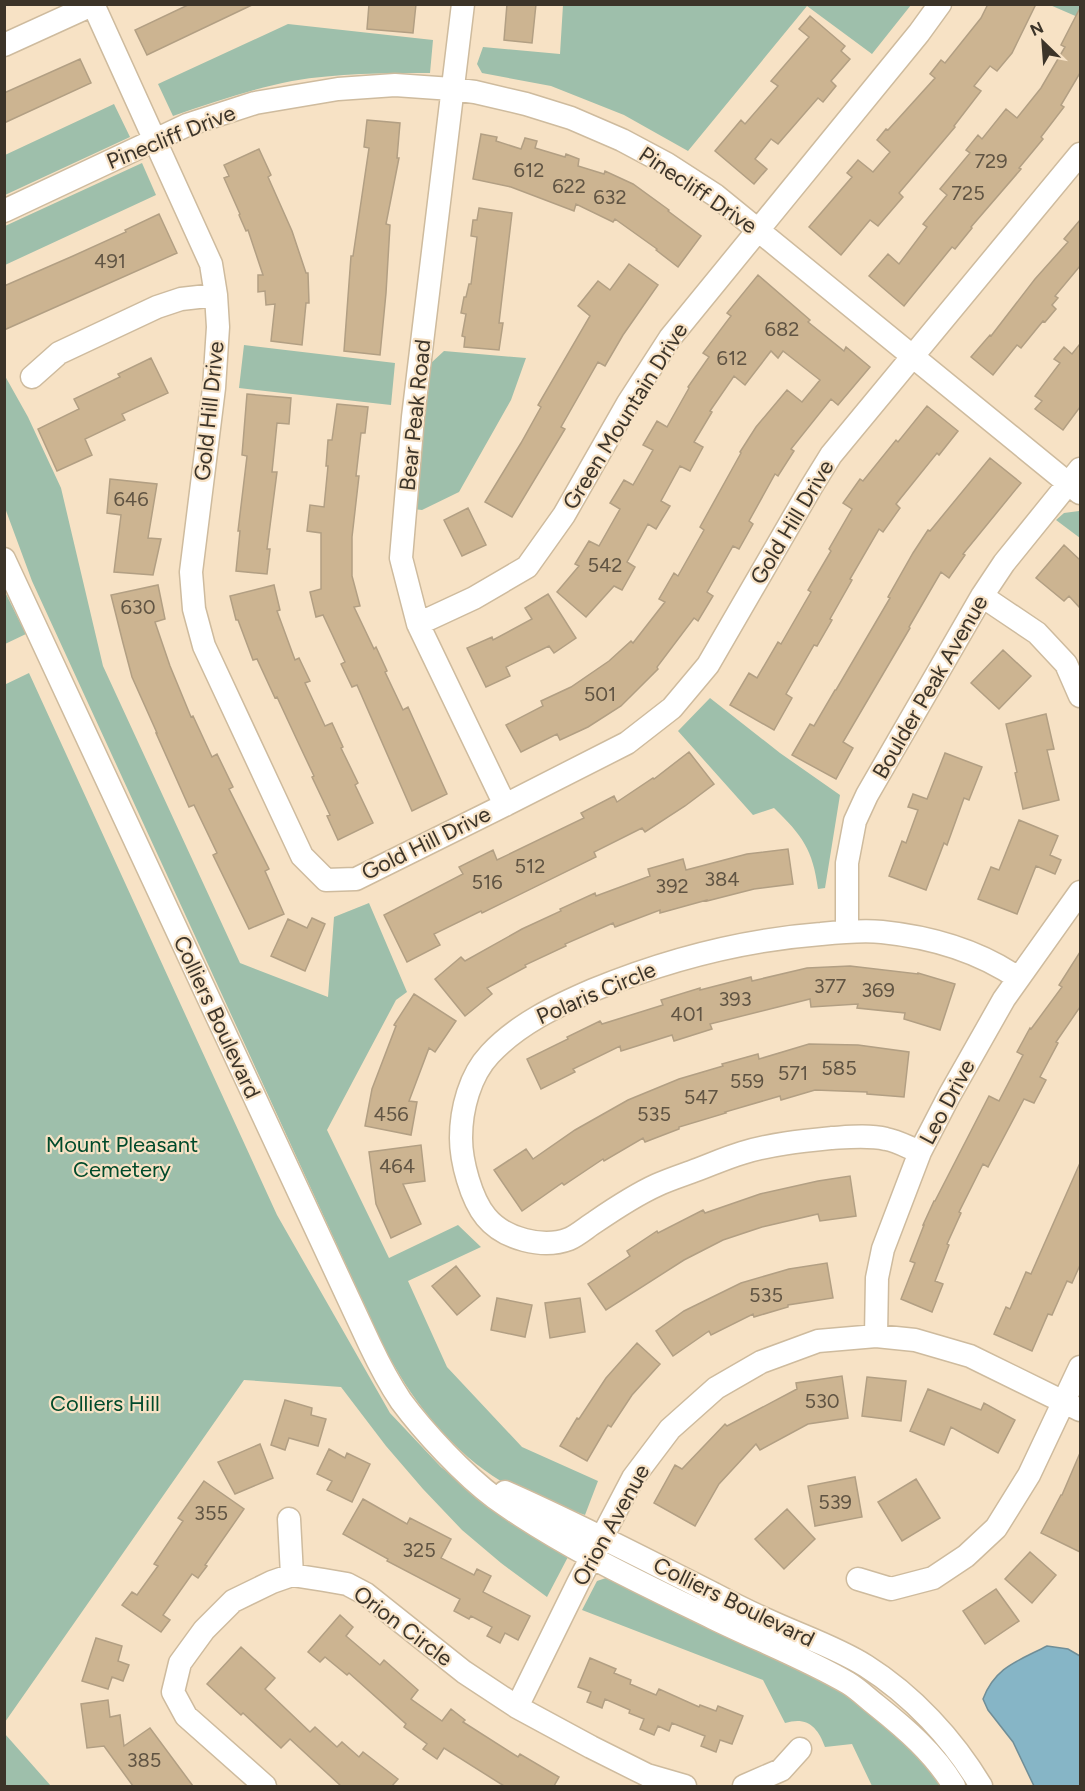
<svg xmlns="http://www.w3.org/2000/svg" width="1085" height="1791" viewBox="0 0 1085 1791" font-family="Figtree,sans-serif">
	<style>
		.green { fill: #9ebfab }
		.water { fill: #86b5c6; stroke: #708e97; stroke-width: 1.5 }
		.building { fill: #ccb491; stroke: #b29f83; stroke-width: 1.5 }
		.lines { fill: none; stroke-linecap: round; stroke-linejoin: round }
		.minor-casing { stroke: #cebb9e; stroke-width: 25 }
		.minor { stroke: #fff; stroke-width: 22 }
		.labels { text-anchor: middle; dominant-baseline: central; stroke-width: 4.5; stroke-linejoin: round; paint-order: stroke }
		.number-label { font-size: 20px; fill: #605443 }
		.street-label { font-size: 22px; fill: #3c3429; stroke: #f7e2c5 }
		.park-label { font-size: 22px; fill: #004a2b; stroke: #f7e2c5 }
	</style>
	<rect width="100%" height="100%" fill="#f7e2c5"/>
	<path class="green" d="M563,5V4L911,5L872,54L807,6L688,151L624,115L551,86L482,73L477,64L483,47L560,54Z
		M1050,5H1080V18Z
		M288,24L433,40L430,73C384,73 338,73 292,81C251,89 213,102 173,116L158,84Z
		M114,104L130,137L5,195V155Z
		M142,163L156,195L5,265V226Z
		M244,345L395,363L391,405L239,388Z
		M444,351L526,358L511,400L459,492L422,510L413,509L431,363Z
		M5,376L28,417L61,488L103,666L240,963L328,997L334,917L369,903L407,992L396,1000L327,1130L389,1258L458,1225L481,1247L408,1281L447,1367L522,1447L598,1481L585,1515C561,1506 535,1499 512,1487C464,1463 421,1413 395,1367C381,1344 371,1317 359,1293L32,581L5,508Z
		M1079,511L1080,512V538L1056,520L1064,513Z
		M4,590L26,634L5,644H4Z
		M29,673L277,1215L390,1413L441,1467L503,1516L569,1555L547,1597L501,1563L462,1530L423,1489L386,1446L341,1387L244,1380L5,1722L4,685Z
		M710,698L780,753L840,795L825,888L818,889C813,850 802,835 774,808L753,815L678,731Z
		M612,1576L813,1676L863,1704L906,1741L943,1786H872L852,1744L825,1747C818,1727 807,1716 785,1723L763,1680L582,1610L597,1581Z
		M4,1734H5L51,1786H5Z"/>
	<path class="water" d="M1047,1646L1068,1649L1080,1656V1786H1034L1013,1742L988,1710L983,1699C995,1667 1018,1661 1047,1646Z"/>
	<path class="building" d="M190,4H254L147,55L135,30Z
		M369,4H416L413,33L367,29Z
		M507,4H536L532,43L504,40Z
		M988,4H1036L1012,53L997,71L990,66L974,86L981,91L954,126L955,127L899,193L903,197L878,226L870,220L841,255L809,227L852,177L847,173L858,160L873,172L890,152L877,140L886,129L888,130L935,78L930,74L941,60L945,63L981,18Z
		M1080,8V73L1061,105L1064,107L1041,137L1043,139L1019,168L1021,169L971,227L972,228L955,249L952,247L904,306L869,276L888,254L899,264L927,227L923,224L947,195L940,189L970,153L966,150L978,135L982,139L1006,109L1017,118L1041,88L1065,47L1061,45Z
		M810,16L845,46L841,51L850,59L831,81L836,86L823,102L818,98L778,144L771,139L755,159L767,169L754,184L715,151L741,120L745,124L778,86L771,81L809,37L799,29Z
		M80,59L91,83L4,123V93Z
		M367,120L400,123L397,158H399L386,224L390,225L386,293L380,355L344,351L351,256H353L369,148L364,147Z
		M481,134L497,137L496,141L521,149L525,138L537,141L535,148L565,157L566,154L579,159L578,166L604,174L605,171L633,184L669,210L668,211L701,236L678,267L656,250L657,249L615,219L613,222L576,204L574,211L511,187L473,179Z
		M259,149L271,175L268,177L292,231L306,273H308L309,303H306L302,345L271,341L275,304L266,305L265,291L258,292V275H263L248,230L246,231L239,215L240,214L224,178L229,176L224,165Z
		M479,208L512,213L499,323H503L499,350L464,347L465,337L462,336L466,314L461,313L464,297H466L469,284H471L477,237L471,236L473,220H477Z
		M159,214L177,253L4,330V286L73,256L126,232L125,230Z
		M1080,220V266L1055,296L1058,298L1052,305L1056,309L1045,322L1043,321L1021,348L1017,345L993,375L971,357L990,335L991,336L1035,279L1068,242L1064,239Z
		M629,264L658,285L623,335L605,366L598,362L561,427L565,429L512,517L485,502L521,443L541,407L538,405L590,316L578,306L598,281L610,290Z
		M758,275L810,320L808,322L844,351L846,347L870,367L838,405L831,399L791,449L794,451L778,476L775,474L749,521L753,524L739,549L733,546L707,592L713,596L698,621L694,618L657,667L658,669L621,706L588,727L560,740L557,734L521,752L506,725L543,706L541,701L571,687L609,661L631,641L633,643L665,602L659,599L674,573L678,576L704,530L700,527L741,453L740,452L756,427L787,390L802,402L820,380L783,351L778,358L771,351L745,385L734,376L710,411L712,412L694,442L703,447L690,471L680,466L661,501L670,506L656,529L648,524L627,562L635,567L622,590L614,586L586,617L557,592L579,566L575,564L589,541L599,546L620,509L610,503L624,480L633,485L653,450L643,445L657,421L667,427L689,388L688,387L709,357L703,353L731,316L727,313Z
		M1080,344V407L1063,430L1035,409L1042,401L1035,396L1060,363L1054,359L1064,347L1072,354Z
		M151,358L168,393L122,414L125,420L85,439L92,455L57,471L38,429L79,409L74,399L120,377L118,374Z
		M247,394L291,398L289,424L277,423L272,472H277L267,549H270L267,574L236,571L240,531H238L247,456L242,455Z
		M337,404L368,407L365,433H361L356,476H359L352,537V576L360,606L354,607L374,649L376,647L387,671L385,672L403,710L408,707L447,794L412,811L357,685L352,687L341,664L345,662L323,615L316,617L310,592L321,589V533L307,531L310,505L324,507L328,466H326L328,440H332Z
		M927,406L958,431L939,455L937,453L896,504L900,508L883,532L879,529L850,579L852,580L830,619L832,620L817,646L814,645L786,694L792,698L774,730L730,705L749,673L757,678L778,642L781,644L811,592L808,590L831,551L829,549L852,509L843,503L860,479L863,481L896,440L898,442Z
		M990,458L1021,483L963,554L965,555L949,578L941,572L909,627L910,628L843,742L853,748L836,779L792,755L810,724L814,726L835,690H836L890,598L888,597L913,553L928,530L930,531Z
		M110,479L157,484L148,538L161,539L153,575L114,572L121,515L107,513Z
		M468,508L486,545L462,556L444,520Z
		M1064,545L1080,560V608L1069,596L1064,601L1036,578Z
		M158,585L165,619L155,622L170,666L191,717L193,716L212,757L217,754L233,787L229,789L269,869L265,871L284,914L249,929L213,855L217,853L194,805L189,807L156,733H157L132,677L123,643L111,595Z
		M274,585L280,610L277,611L295,660L299,658L310,681L305,683L325,726L332,723L343,747L341,748L358,783L355,785L373,823L338,840L327,816L330,815L312,777L314,776L297,740L277,697L275,698L257,659L253,660L238,620H236L230,596Z
		M548,594L576,638L554,653L549,646L506,667L510,676L486,687L467,648L492,637L493,640L532,619L525,608Z
		M1003,650L1031,676L999,709L971,683Z
		M1046,714L1054,749L1047,750L1059,800L1023,809L1015,773L1017,772L1006,724Z
		M689,752L714,784L685,806L645,832L642,828L594,852L596,857L482,913L481,911L434,934L440,945L407,962L384,915L463,874L459,867L493,850L497,860L584,818L581,813L614,796L617,802L653,778L654,779Z
		M945,753L982,767L969,800L964,798L947,845L944,843L926,890L889,876L902,841L906,843L918,810L908,807L913,794L927,799Z
		M1019,820L1058,836L1050,855L1061,860L1055,874L1036,866L1017,914L978,899L991,867L999,870Z
		M788,849L793,884L754,889L707,901V900L660,913V910L615,927L613,923L565,944L566,946L525,965L526,967L487,988L492,994L465,1016L435,979L461,957L465,961L522,929L561,911L560,909L595,893L596,896L650,876L648,869L683,859L686,870L747,854Z
		M312,918L325,924L305,971L271,956L288,919L307,928Z
		M1080,952V1007L1056,1042L1058,1043L1040,1077L1046,1080L1034,1103L1024,1099L988,1167L983,1164L959,1212L961,1213L947,1244L949,1245L935,1281L943,1284L932,1312L901,1299L915,1263L910,1261L924,1225H923L934,1201H935L989,1096L999,1101L1023,1055L1017,1052L1030,1028L1031,1029L1062,987L1059,985Z
		M850,966L918,974V973L955,984L940,1030L904,1019L905,1013L857,1008L858,1004L811,1007L810,999L710,1024L712,1029L674,1041L672,1035L621,1051L620,1046L573,1069L575,1072L541,1089L527,1059L568,1039L567,1037L600,1021L602,1024L663,1005L661,1000L700,988V990L751,977L752,981L807,968Z
		M414,994L456,1021L435,1052L429,1048L409,1101L417,1102L411,1135L365,1126L372,1089L396,1026L394,1025Z
		M809,1044L858,1045L909,1052L904,1097L867,1094V1092L815,1090L781,1100L780,1096L725,1112L726,1113L679,1127V1129L645,1142L643,1138L604,1161L603,1159L564,1185L562,1183L522,1211L494,1170L526,1149L533,1159L575,1130L628,1100L679,1079L723,1066L722,1064L758,1054L759,1059Z
		M421,1145L425,1181L403,1184L421,1224L391,1238L376,1204L369,1152Z
		M1080,1163V1265L1072,1283L1067,1281L1052,1315L1048,1314L1032,1351L994,1334L1006,1307L1010,1309L1026,1272L1031,1274Z
		M850,1176L856,1216L820,1221L818,1214L762,1227L723,1240L684,1260L606,1310L588,1284L630,1256L627,1251L657,1231L658,1233L703,1210L705,1213L760,1194L818,1181Z
		M827,1263L833,1298L788,1305V1307L754,1317L753,1314L711,1335L709,1331L673,1356L656,1331L684,1311L741,1283L789,1269Z
		M456,1266L480,1296L457,1315L432,1286Z
		M497,1298L532,1305L525,1337L491,1330Z
		M580,1298L585,1332L550,1338L545,1303Z
		M637,1343L660,1364L632,1395L611,1427L608,1425L587,1461L560,1446L577,1418L579,1419L606,1378Z
		M842,1376L848,1418L808,1424L760,1450L756,1444L719,1484L695,1526L654,1503L675,1465L682,1469L725,1424L727,1426L797,1389L796,1383Z
		M867,1377L906,1381L901,1421L862,1416Z
		M928,1389L981,1410L984,1403L1015,1420L998,1453L951,1427L944,1445L910,1431Z
		M285,1400L312,1408L311,1415L326,1419L318,1446L289,1438L285,1450L271,1445Z
		M260,1444L273,1478L235,1494L218,1462Z
		M329,1449L345,1458L347,1453L370,1464L352,1502L327,1490L332,1481L317,1474Z
		M1080,1453V1552L1041,1533L1061,1495H1062Z
		M855,1477L862,1517L815,1526L808,1486Z
		M916,1479L940,1518L902,1541L878,1502Z
		M204,1481L244,1509L205,1565L207,1566L198,1578L192,1574L163,1615L170,1620L161,1632L122,1605L132,1592L137,1595L158,1566L154,1564L183,1521L178,1518Z
		M363,1499L407,1524L410,1518L451,1539L441,1558L474,1575L477,1569L491,1576L483,1592L530,1616L518,1640L505,1633L500,1643L487,1636L492,1627L471,1616L469,1619L454,1611L460,1599L387,1561L388,1559L343,1534Z
		M787,1509L815,1539L784,1569L755,1539Z
		M1030,1552L1056,1575L1032,1603L1005,1579Z
		M996,1589L1019,1621L985,1644L963,1611Z
		M340,1615L353,1627L346,1636L380,1665L384,1660L418,1690L411,1699L442,1721L451,1709L465,1720L463,1722L518,1757L520,1754L559,1777L554,1786H504L444,1748L437,1759L423,1749L427,1744L404,1727L406,1724L349,1673L347,1675L325,1657L320,1662L308,1652Z
		M96,1638L122,1646L118,1661L129,1665L123,1681L112,1677L108,1689L82,1681Z
		M241,1647L275,1678L265,1689L310,1732L315,1727L337,1747L342,1742L359,1757L363,1752L398,1779L392,1786H341L290,1739L281,1748L243,1713L241,1715L207,1684Z
		M590,1658L616,1669L614,1673L631,1680L630,1684L656,1695L659,1689L699,1707L700,1705L716,1711L718,1706L743,1716L732,1744L720,1740L716,1752L701,1746L705,1736L672,1723L669,1731L658,1726L654,1735L640,1729L644,1719L629,1713L630,1710L605,1699L602,1708L587,1702L591,1692L578,1687Z
		M108,1700L110,1717L120,1715L124,1746L150,1728L193,1786H133L104,1746L87,1748L81,1704Z"/>
	<g class="lines">
		<defs>
			<path id="minor" d="M93,4L211,264L216,295L218,327L214,388L191,572L194,609L204,646L302,856L326,880L356,879L505,805L627,743L672,708L708,665L810,489L831,455L1080,154
				M463,4L413,417L401,558L418,624L505,805
				M4,45L94,4
				M4,211L187,125L255,103L338,89L395,85L452,89L475,92L526,104L571,118L622,140L667,164L715,195L1080,493
				M32,377L59,353L157,307L181,299L216,295
				M4,559L370,1345C379,1364 389,1383 401,1401C424,1432 464,1475 495,1498C562,1546 639,1582 713,1618C758,1640 805,1658 848,1683C858,1689 867,1698 876,1705C906,1729 934,1753 954,1786
				M982,596L1037,633L1066,664L1080,696
				M418,624L474,598L527,567L564,515L628,403L670,338L919,33L940,4
				M847,932V863L855,821L867,795L982,596L1004,563L1080,469
				M920,1152C909,1148 898,1141 886,1139C869,1135 849,1137 832,1138C802,1141 771,1144 742,1153C725,1158 708,1166 691,1172C680,1176 668,1180 657,1185C635,1195 614,1209 595,1222C587,1227 578,1235 569,1239C543,1249 504,1239 486,1217C471,1199 461,1161 461,1138C461,1109 470,1075 490,1054C518,1024 556,1006 593,990C666,960 742,940 821,934C841,932 862,930 882,932C931,937 977,950 1018,978
				M876,1336L877,1278L883,1249L920,1152L949,1096L1004,999L1080,892
				M505,1492C576,1523 644,1559 714,1594C731,1603 749,1612 767,1620C799,1635 836,1647 866,1666C912,1695 953,1739 981,1786
				M289,1519L292,1575
				M858,1579L891,1589L933,1578L966,1556L996,1528L1029,1475L1080,1367
				M517,1707L578,1583L633,1478L670,1429L716,1388L761,1362L818,1341L876,1336L915,1340L970,1356L1080,1410
				M265,1786L186,1716L173,1692L180,1663L204,1630L233,1601L272,1582L292,1575L324,1580L347,1584L366,1594L464,1672L517,1707L591,1747L647,1775L685,1786
				M744,1786L781,1770L800,1749"/>
		</defs>
		<use href="#minor" class="minor-casing"/>
		<use href="#minor" class="minor"/>
	</g>
	<g class="labels">
		<g class="number-label">
			<text x="991" y="161">729</text>
			<text x="529" y="170">612</text>
			<text x="569" y="186">622</text>
			<text x="968" y="193">725</text>
			<text x="610" y="197">632</text>
			<text x="110" y="261">491</text>
			<text x="782" y="329">682</text>
			<text x="732" y="358">612</text>
			<text x="131" y="499">646</text>
			<text x="605" y="565">542</text>
			<text x="138" y="607">630</text>
			<text x="600" y="694">501</text>
			<text x="530" y="866">512</text>
			<text x="722" y="879">384</text>
			<text x="487" y="882">516</text>
			<text x="672" y="886">392</text>
			<text x="830" y="986">377</text>
			<text x="878" y="990">369</text>
			<text x="735" y="999">393</text>
			<text x="687" y="1014">401</text>
			<text x="839" y="1068">585</text>
			<text x="793" y="1073">571</text>
			<text x="747" y="1081">559</text>
			<text x="701" y="1097">547</text>
			<text x="391" y="1114">456</text>
			<text x="654" y="1114">535</text>
			<text x="397" y="1166">464</text>
			<text x="766" y="1295">535</text>
			<text x="822" y="1401">530</text>
			<text x="835" y="1502">539</text>
			<text x="211" y="1513">355</text>
			<text x="419" y="1550">325</text>
			<text x="144" y="1760">385</text>
		</g>
		<g class="street-label">
			<text transform="translate(171 137) rotate(-22)">Pinecliff Drive</text>
			<text transform="translate(698 190) rotate(34)">Pinecliff Drive</text>
			<text transform="translate(209 411) rotate(-84)">Gold Hill Drive</text>
			<text transform="translate(415 415) rotate(-84)">Bear Peak Road</text>
			<text transform="translate(625 416) rotate(-58)">Green Mountain Drive</text>
			<text transform="translate(792 522) rotate(-59)">Gold Hill Drive</text>
			<text transform="translate(930 687) rotate(-60)">Boulder Peak Avenue</text>
			<text transform="translate(426 843) rotate(-26)">Gold Hill Drive</text>
			<text transform="translate(596 993) rotate(-23)">Polaris Circle</text>
			<text transform="translate(217 1017) rotate(65)">Colliers Boulevard</text>
			<text transform="translate(947 1102) rotate(-62)">Leo Drive</text>
			<text transform="translate(611 1525) rotate(-61)">Orion Avenue</text>
			<text transform="translate(734 1602) rotate(26)">Colliers Boulevard</text>
			<text transform="translate(403 1626) rotate(37)">Orion Circle</text>
		</g>
		<g class="park-label">
			<text x="122" y="1144">Mount Pleasant<tspan x="122" dy="25">Cemetery</tspan></text>
			<text x="105" y="1403">Colliers Hill</text>
		</g>
	</g>
	<rect width="1085" height="1791" fill="none" stroke="#3c3429" stroke-width="12"/>
	<g transform="translate(1043 42) rotate(335)" stroke="#f7e2c5" stroke-width="4.5" paint-order="stroke">
	<path d="M0-4.5L10 22L0 15L-10 22Z" fill="#3c3429"/>
	<text y="-9" font-size="16" font-weight="bold" text-anchor="middle" fill="#3c3429">N</text>
	</g>
</svg>
